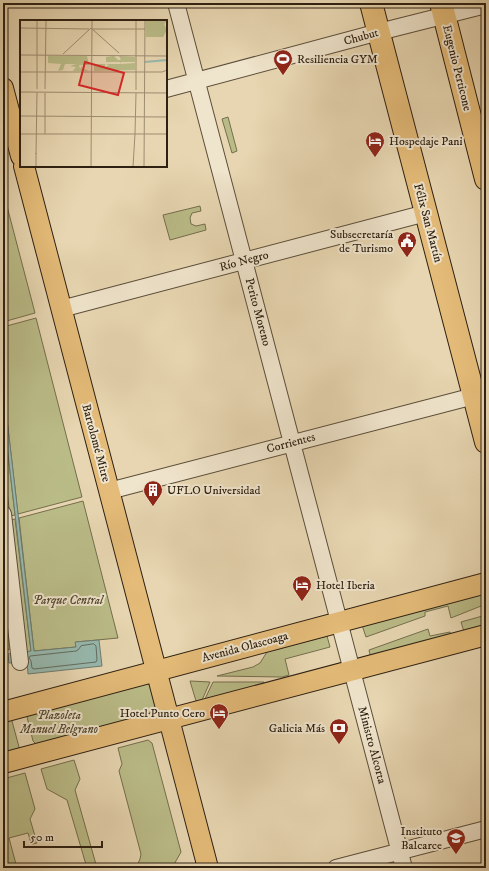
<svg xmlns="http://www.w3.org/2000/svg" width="489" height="871" viewBox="0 0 489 871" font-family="'IM FELL DW Pica',serif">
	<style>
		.green { fill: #babc88; stroke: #746e4d }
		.water { fill: #97b9af; stroke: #6d7c70 }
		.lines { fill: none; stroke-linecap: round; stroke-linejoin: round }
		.shore { stroke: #626c60; stroke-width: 1 }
		.minor-casing { stroke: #5c4e3a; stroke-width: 18 }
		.major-casing { stroke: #2e2012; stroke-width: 22 }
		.highway-casing { stroke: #2e2012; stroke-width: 24 }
		.minor { stroke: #efe4cc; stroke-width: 16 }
		.major { stroke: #e4bb78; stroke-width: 20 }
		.highway { stroke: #e4bb78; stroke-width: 22 }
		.labels { text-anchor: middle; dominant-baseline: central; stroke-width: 4; stroke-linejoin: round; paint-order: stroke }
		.street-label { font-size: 12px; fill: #2e2012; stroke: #efe4cc }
		.poi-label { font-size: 12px; fill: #2e2012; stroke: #efe4cc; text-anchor: start }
		.park-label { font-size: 12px; font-style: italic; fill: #514730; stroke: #efe4cc }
		.inset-river { fill: none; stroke: #97b9af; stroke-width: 2 }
		.inset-road { fill: none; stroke: #9d8d71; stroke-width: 1 }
		.view { fill: #d62828; fill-opacity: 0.15; stroke: #d62828; stroke-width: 2 }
		.inset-edge { fill: none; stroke: #2e2012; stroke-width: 2 }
	</style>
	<rect width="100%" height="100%" fill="#e7d6b1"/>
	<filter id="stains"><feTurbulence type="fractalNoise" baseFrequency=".005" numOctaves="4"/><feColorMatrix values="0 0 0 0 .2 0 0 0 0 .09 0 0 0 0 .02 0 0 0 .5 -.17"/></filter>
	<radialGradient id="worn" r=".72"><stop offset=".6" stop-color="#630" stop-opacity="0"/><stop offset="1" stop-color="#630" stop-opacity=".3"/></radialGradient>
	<path class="green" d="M228,117L237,151L232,153L222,119Z
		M3,191L35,313L3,322Z
		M200,206L201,211L192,213L190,218L191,224L196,226L205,224L206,230L170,240L163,215Z
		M36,318L82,497L18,514L3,385V327Z
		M3,411L15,515L10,516L3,458Z
		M83,501L118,638L76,642V647L34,651L19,518Z
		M15,519L31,652H26L10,520Z
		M3,586H5L12,649L3,650Z
		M486,589V604L451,618L448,606L425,612V616L366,637L361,622Z
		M486,615V629L465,635L461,622Z
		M428,629L430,636L450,632L452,638L371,659L369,650Z
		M327,636L330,647L285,659L289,675L282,677L217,676L253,667L260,663L267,652Z
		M190,681L210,682L202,700L196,701Z
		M213,682H264V684L205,699Z
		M148,683L150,685L157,712L37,745L33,741L27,717V714Z
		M3,717L11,719L12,721L19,747L18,749L3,757Z
		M148,740L152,743L181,852L172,868H136L140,859L141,854L119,771L122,764L118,748Z
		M74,760L80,779L75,790L97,868H87L67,800L47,789L41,769Z
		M25,773L35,809L30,819L37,843L33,844L31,843L28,833L9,838L17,868H3V779Z"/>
	<path class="water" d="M3,385L34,651L76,647L75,642L99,640L102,666L28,674L27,662L9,663L8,654L31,651L3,411Z"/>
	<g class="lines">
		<path class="shore" d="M94,644L96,646L97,660L96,662L34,669L32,668L31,661L29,658L30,656L76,651L78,650L81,646Z"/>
		<defs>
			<path id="minor" d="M176,3L404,868
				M166,89L379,32L486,5
				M61,309L426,213
				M109,491L474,396
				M3,514L20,662
				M336,868L486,829"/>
			<path id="major" d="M3,88L21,156
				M24,166L208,868
				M3,712L486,583
				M3,763L486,635"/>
			<path id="highway" d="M371,3L486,442
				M441,3L486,179"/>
		</defs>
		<use href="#minor" class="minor-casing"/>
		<use href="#major" class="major-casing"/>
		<use href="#highway" class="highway-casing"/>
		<use href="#minor" class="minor"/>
		<use href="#major" class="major"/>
		<use href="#highway" class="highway"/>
	</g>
	<defs>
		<symbol id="stadium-pin" viewBox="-11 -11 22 30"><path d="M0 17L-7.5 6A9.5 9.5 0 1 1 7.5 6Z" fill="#8f2418" stroke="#efe4cc"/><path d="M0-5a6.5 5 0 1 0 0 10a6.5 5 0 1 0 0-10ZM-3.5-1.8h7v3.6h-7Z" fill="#fff"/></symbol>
		<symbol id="hotel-pin" viewBox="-11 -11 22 30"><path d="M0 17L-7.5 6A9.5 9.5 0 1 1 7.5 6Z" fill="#8f2418" stroke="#efe4cc"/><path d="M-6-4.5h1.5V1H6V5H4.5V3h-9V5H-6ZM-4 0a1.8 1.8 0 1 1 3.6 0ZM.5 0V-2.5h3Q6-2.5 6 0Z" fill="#fff"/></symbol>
		<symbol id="civic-pin" viewBox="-11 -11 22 30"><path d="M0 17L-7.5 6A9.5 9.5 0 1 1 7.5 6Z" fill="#8f2418" stroke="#efe4cc"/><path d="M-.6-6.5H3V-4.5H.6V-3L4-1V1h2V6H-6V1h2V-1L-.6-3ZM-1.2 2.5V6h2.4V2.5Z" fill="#fff"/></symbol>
		<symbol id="building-pin" viewBox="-11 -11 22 30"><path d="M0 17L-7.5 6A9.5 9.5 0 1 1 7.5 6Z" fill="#8f2418" stroke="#efe4cc"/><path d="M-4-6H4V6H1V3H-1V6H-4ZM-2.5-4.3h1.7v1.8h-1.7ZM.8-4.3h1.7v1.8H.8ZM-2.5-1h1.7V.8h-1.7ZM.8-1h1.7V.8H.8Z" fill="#fff"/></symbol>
		<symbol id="bank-pin" viewBox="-11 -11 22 30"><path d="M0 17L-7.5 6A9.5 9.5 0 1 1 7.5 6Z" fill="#8f2418" stroke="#efe4cc"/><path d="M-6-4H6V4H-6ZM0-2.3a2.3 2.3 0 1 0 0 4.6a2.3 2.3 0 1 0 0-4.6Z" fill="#fff"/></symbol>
		<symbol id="university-pin" viewBox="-11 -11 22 30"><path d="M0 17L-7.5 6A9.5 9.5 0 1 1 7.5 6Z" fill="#8f2418" stroke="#efe4cc"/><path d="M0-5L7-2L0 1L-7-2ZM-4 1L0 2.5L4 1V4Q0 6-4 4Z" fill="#fff"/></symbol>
	</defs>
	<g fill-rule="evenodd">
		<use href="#stadium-pin" x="272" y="48" width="22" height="30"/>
		<use href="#hotel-pin" x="364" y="130" width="22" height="30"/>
		<use href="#civic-pin" x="396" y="230" width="22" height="30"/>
		<use href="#building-pin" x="142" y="479" width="22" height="30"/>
		<use href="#hotel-pin" x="291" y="574" width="22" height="30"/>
		<use href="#hotel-pin" x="208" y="702" width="22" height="30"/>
		<use href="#bank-pin" x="328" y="717" width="22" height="30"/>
		<use href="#university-pin" x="445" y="827" width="22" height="30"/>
	</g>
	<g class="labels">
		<g class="street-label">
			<text transform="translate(361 37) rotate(-15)">Chubut</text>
			<text transform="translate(457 68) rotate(76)">Eugenio Perticone</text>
			<text transform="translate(428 223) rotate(75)">Félix San Martín</text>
			<text transform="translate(244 261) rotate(-15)">Río Negro</text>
			<text transform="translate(258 312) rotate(75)">Perito Moreno</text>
			<text transform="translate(96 443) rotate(75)">Bartolomé Mitre</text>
			<text transform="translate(291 443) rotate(-15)">Corrientes</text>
			<text transform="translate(245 647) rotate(-15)">Avenida Olascoaga</text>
			<text transform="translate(372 745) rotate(75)">Ministro Alcorta</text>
		</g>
		<g class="poi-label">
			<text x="297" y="59">Resiliencia GYM</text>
			<text x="389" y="141">Hospedaje Pani</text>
			<text x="393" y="234" text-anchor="end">Subsecretaría<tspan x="393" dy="14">de Turismo</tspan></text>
			<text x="167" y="490">UFLO Universidad</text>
			<text x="316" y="585">Hotel Iberia</text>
			<text x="205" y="713" text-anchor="end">Hotel Punto Cero</text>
			<text x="325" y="728" text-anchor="end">Galicia Más</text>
			<text x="442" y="831" text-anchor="end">Instituto<tspan x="442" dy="14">Balcarce</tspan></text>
		</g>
		<g class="park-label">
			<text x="68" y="600">Parque Central</text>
			<text x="59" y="715">Plazoleta<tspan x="59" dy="14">Manuel Belgrano</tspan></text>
		</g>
	</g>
	<g transform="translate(20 20)">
		<rect width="147" height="147" fill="#e7d6b1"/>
		<path d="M126,1H147L144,4L147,10L143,17H126ZM28,36H67L69,45H59L60,49L62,45V48L69,51H53L56,47L50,46L56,44H45L43,50L38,51L41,44L28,43ZM94,36L98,40H101L99,36L115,37V42H101V44L115,43V50L74,51V46L88,48L86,47L89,45L85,44V47L74,44H101L100,42H86V37Z" fill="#babc88"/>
		<path class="inset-river" d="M125,42L147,40"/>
		<path class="inset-road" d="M98,0H147M0,8L69,9M73,9H125M43,34L71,8L99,33M0,35L147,36M0,52H142L147,50M17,69V0M25,69L26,0M116,70V0M0,72L147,73M0,96L147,97M0,114H147M25,114V73M115,114L116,73M16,133V147M16,134L17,72M71,147L72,0M113,147L115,114M124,147L125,0"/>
		<path class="view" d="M65,42L104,53L98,75L59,65Z"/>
		<rect width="147" height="147" class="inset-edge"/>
	</g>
	<rect width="489" height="871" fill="none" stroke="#e7d6b1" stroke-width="16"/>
	<rect x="4" y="4" width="481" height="863" fill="none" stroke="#2e2012" stroke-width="2"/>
	<rect x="8" y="8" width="473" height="855" fill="none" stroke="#2e2012"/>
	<path d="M24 841v6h78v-6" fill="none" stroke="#2e2012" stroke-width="2"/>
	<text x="30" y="841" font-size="12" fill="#2e2012" stroke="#efe4cc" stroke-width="3" paint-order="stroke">50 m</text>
	<rect width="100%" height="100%" filter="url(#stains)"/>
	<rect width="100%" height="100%" fill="url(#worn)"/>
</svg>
